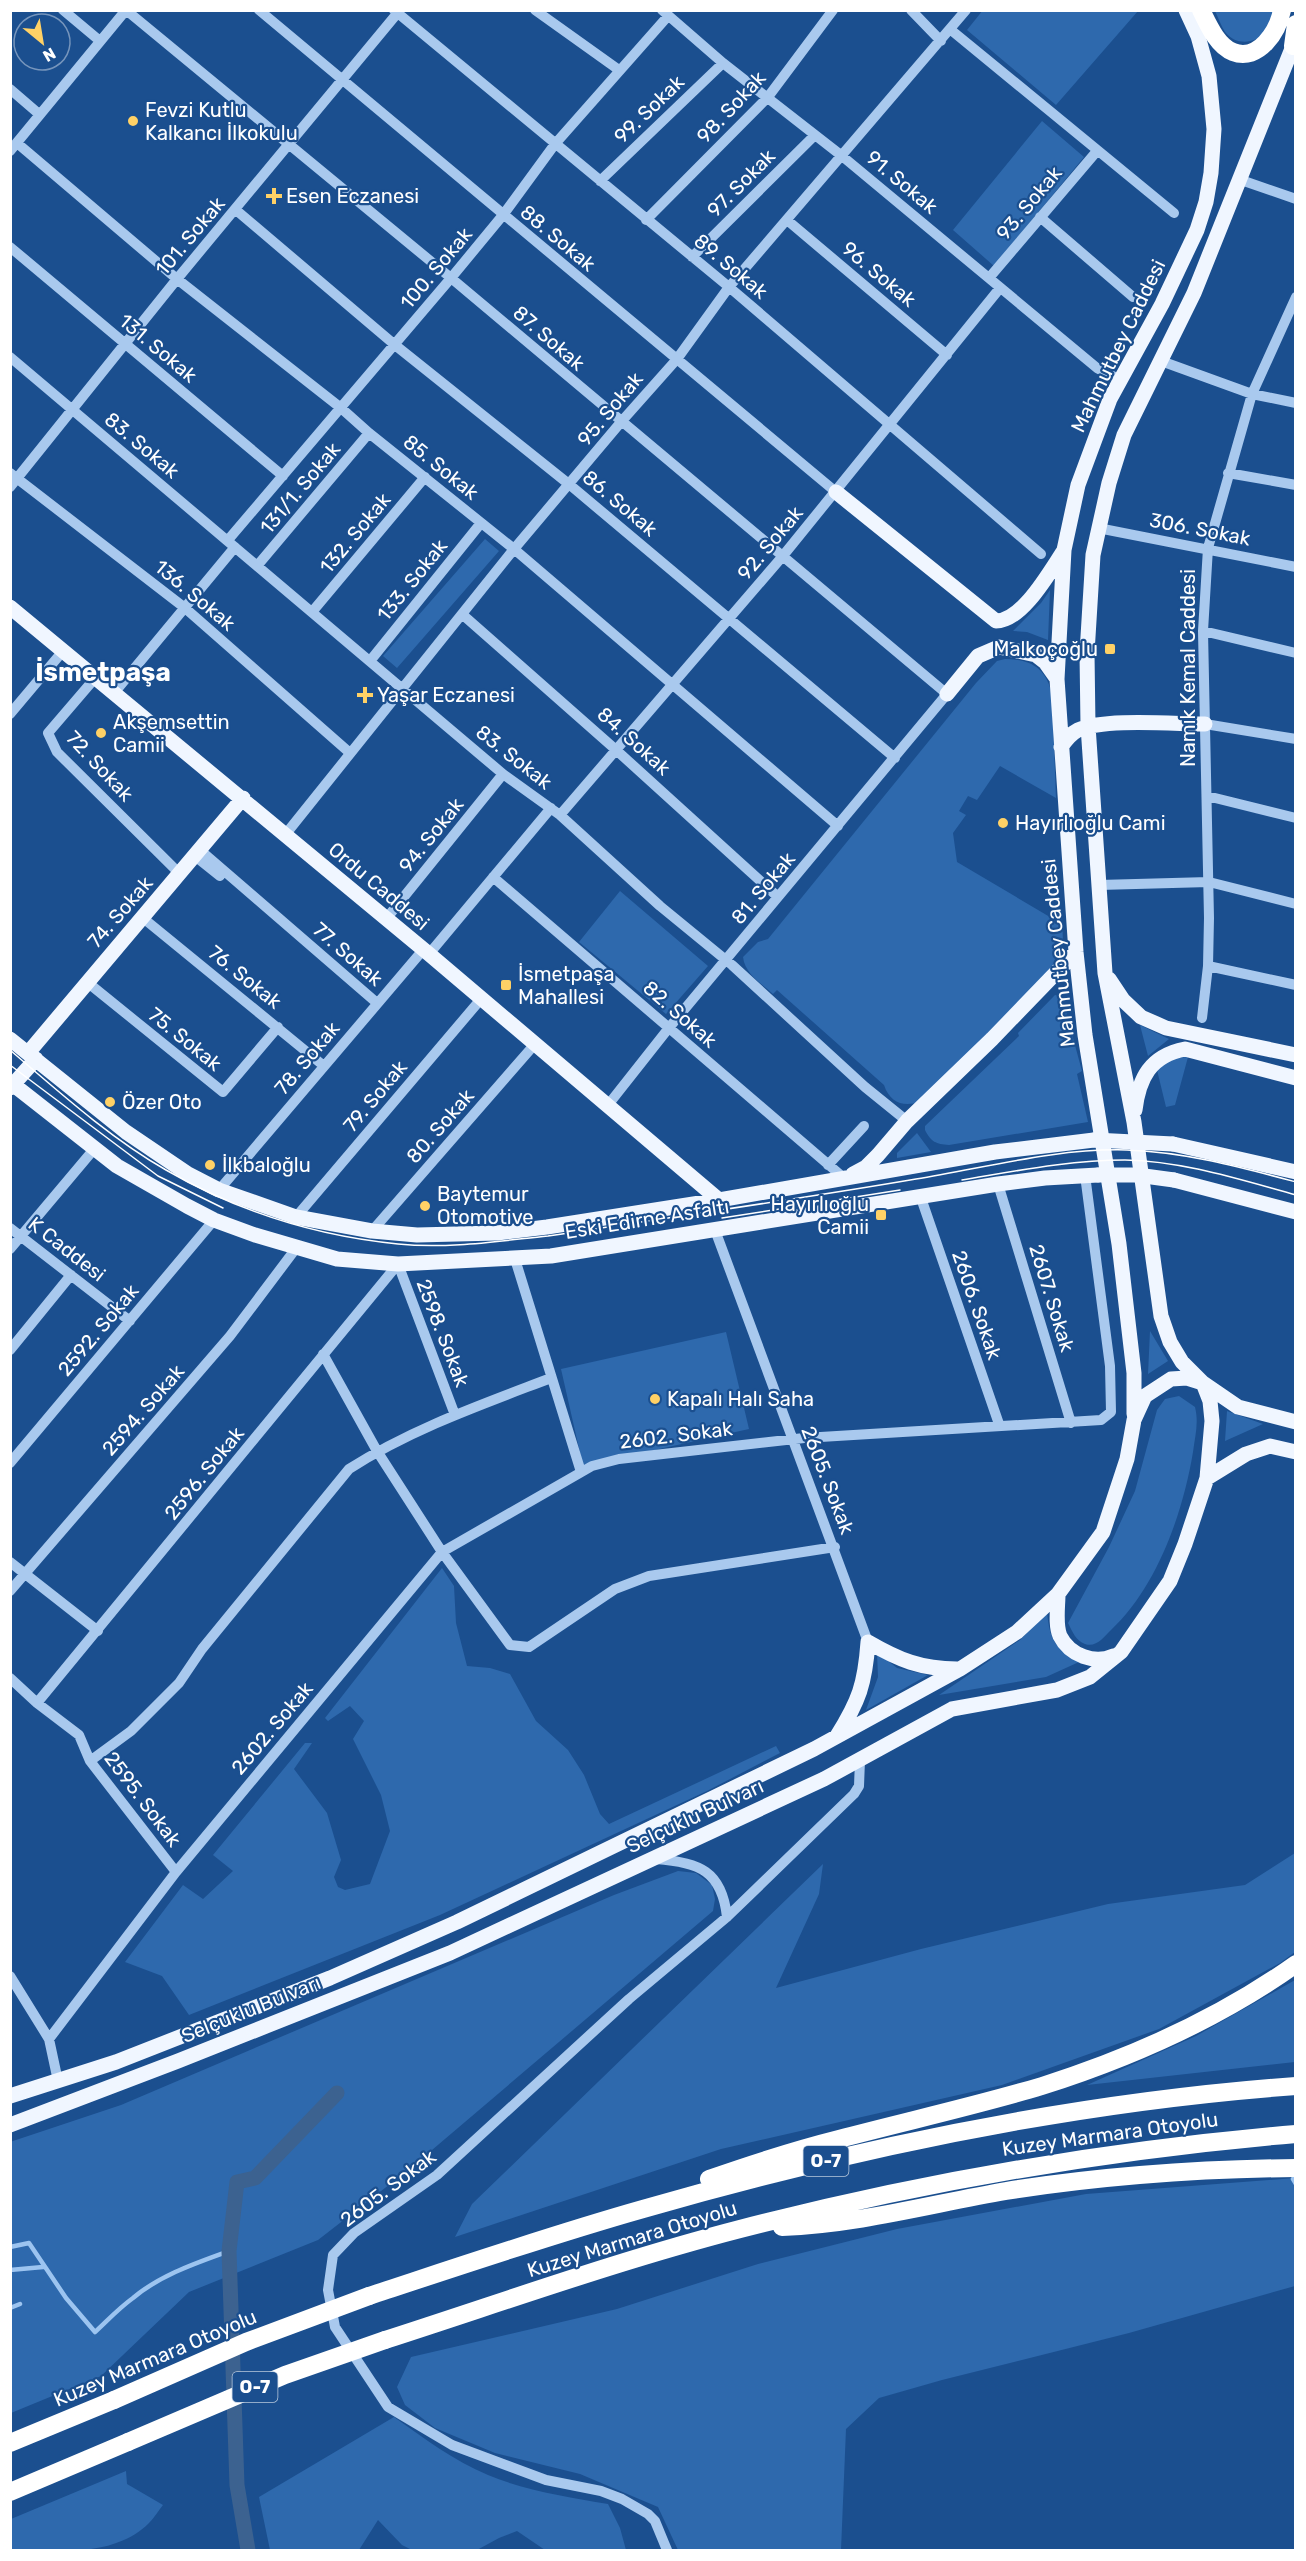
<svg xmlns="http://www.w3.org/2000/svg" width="1306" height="2561" viewBox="0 0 1306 2561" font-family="Rubik,sans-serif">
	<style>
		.green { fill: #2e69ad }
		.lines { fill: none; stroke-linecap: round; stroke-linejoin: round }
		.stream { stroke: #9cc4f0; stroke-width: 4.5 }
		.canal { stroke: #3c6290; stroke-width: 15 }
		.minor { stroke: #a9c9ee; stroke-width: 10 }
		.major { stroke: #f0f6ff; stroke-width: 15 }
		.highway { stroke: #fff; stroke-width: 18 }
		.tram { stroke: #fff; stroke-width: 1.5 }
		.major-bridge { stroke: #f0f6ff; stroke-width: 15 }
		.highway-bridge { stroke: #fff; stroke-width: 18 }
		.poi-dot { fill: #ffd166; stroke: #1b4f8f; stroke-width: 2 }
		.labels { text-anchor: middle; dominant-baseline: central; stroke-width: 4.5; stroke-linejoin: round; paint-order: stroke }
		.shield { fill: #1b4f8f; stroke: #bbcadd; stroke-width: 1.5 }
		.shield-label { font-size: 18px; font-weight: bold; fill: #fff }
		.street-label { font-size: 20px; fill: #fff; stroke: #1b4f8f }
		.poi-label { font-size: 20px; fill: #fff; stroke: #1b4f8f; text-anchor: start }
		.district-label { font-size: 26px; font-weight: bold; fill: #fff; stroke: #1b4f8f }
	</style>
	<rect width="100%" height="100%" fill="#1b4f8f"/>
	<path class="green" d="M983,10H1138V11L1056,105L967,30Z
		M1215,11H1275C1273,17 1271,27 1266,32C1255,44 1236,46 1225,32C1221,26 1218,17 1215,11Z
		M1042,121L1084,157L994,266L953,230Z
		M485,539L499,551L397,668L383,656Z
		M1050,590L1048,640L1027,632L1013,631L1041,603Z
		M1005,659C1031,659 1046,668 1052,694L1056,798L1000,766L977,800L968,796L959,811L966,815L953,833L957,862L1055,920L1058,915L1062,916L1063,942L1059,960L920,1102C903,1107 890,1103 884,1085L777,990L773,994C761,983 745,974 743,957L758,942L768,939L976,683L997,661Z
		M620,891L708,966L666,1014L579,942Z
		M1055,995L1066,998L1067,1016L1082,1071L1077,1074L1088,1122L949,1145C936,1144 931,1142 925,1130V1126L1019,1036L1018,1033Z
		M1140,1025L1169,1039L1148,1056Z
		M1188,1057L1175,1105L1166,1107L1157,1070L1170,1058Z
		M917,1133L931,1152L897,1158V1153Z
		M1150,1331L1168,1361L1148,1374Z
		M726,1332L749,1429L583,1466L561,1369Z
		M1179,1396L1195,1407C1199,1423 1195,1436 1193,1452C1183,1513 1157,1587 1111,1630C1104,1637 1096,1648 1085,1644C1076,1641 1072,1631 1068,1623L1109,1547L1135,1491L1157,1410L1165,1399Z
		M1227,1411L1263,1424L1225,1441Z
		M442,1568L454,1586L456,1623L467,1666L490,1668L510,1674L536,1721L568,1750L584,1775L600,1814L609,1824L776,1746L780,1753L707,1791L440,1915L189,2015L162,1976L125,1962L183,1885L203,1899L233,1871L213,1855L305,1743H312L294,1769L327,1813L341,1860L334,1877L338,1887L345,1890L370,1884L390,1831L381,1795L353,1739L364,1721L350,1706L328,1721L325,1718Z
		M1047,1612C1050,1641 1054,1646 1079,1662L1046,1677L939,1695L1020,1640Z
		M877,1652L897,1668L928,1675L866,1710L878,1677Z
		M1295,1853V1952L1280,1963L1159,2029L1002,2085L721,2149L455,2237L472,2204L823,1864L819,1894L776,1988L921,1949L1108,1904L1245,1885Z
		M678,1871L696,1873L712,1885L715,1899L713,1911L412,2167L318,2240L189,2292L101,2376L11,2413L10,2142L121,2105L614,1895Z
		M1295,1980V2062L1087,2085L1196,2036Z
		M1295,2178V2286L1129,2333L942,2380L879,2398L846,2429L841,2550H678L658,2507L580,2474L495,2453L435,2428L405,2405L397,2387L411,2357L617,2309L758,2264L897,2229L1086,2194Z
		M394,2417C424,2438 454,2461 488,2475C526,2491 568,2497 608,2504L620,2528L626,2550H545L517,2531L499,2538L477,2550H412L402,2545L378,2520L359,2550H270L259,2497Z
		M126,2471L127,2484L163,2505C158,2511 154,2518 149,2523C114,2558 55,2551 11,2550V2519Z"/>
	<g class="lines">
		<path class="stream" d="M1293,2179L1296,2184
			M10,2247L29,2243L66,2298L95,2332C107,2321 119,2308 133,2298C160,2275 196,2263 229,2251
			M10,2270L43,2267
			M10,2308L20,2304"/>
		<path class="canal" d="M248,2550L237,2485L229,2251L237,2182L255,2178L337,2093"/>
		<path class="minor" d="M63,10L100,41
			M126,10L451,278L947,694L668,1029L608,1105
			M259,10L836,492
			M394,10L729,287L1041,554
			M535,10L619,70
			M662,10L723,63L842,156L1097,368L1120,380
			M911,10L941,41
			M951,30L1174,213
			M10,89L39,114
			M17,143L177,279L341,408L369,433L514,549L838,826
			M10,151L126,10
			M1241,180L1296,199
			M600,181L723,63
			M236,210L395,345L570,485L895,758
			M1040,217L1133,297
			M646,220L768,97L833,10
			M787,220L947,355
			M10,247L283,476
			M692,257L815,135
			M989,278L1097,151
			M10,357L503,774L560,815L660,906L732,965L865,1087L907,1121
			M1161,361L1252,394L1296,403
			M10,473L185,608L350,753
			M1228,473L1296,485
			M10,487L177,279L400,10
			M1098,528L1296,567
			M228,540L451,278L503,215L555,144L668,16
			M257,566L369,433
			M312,612L425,477
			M463,615L615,749L778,897
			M1203,631L1296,653
			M370,661L481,523
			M96,677L48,733L57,752L180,874
			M114,693L235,547
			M10,714L63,651
			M1205,724L1296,739
			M1207,796L1296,818
			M560,815L782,557L1000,288
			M285,835L514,549L621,422L677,359L729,287L966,10
			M200,850L377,1003
			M195,856L220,876
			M493,877L844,1178
			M1099,885L1209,882L1296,904
			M143,918L324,1066
			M386,919L503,774
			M429,954L551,808
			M1208,966L1296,985
			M87,982L223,1092L278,1027
			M1202,1018L1208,966L1209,918L1203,631L1208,548L1252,394L1296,297
			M828,1165L864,1126
			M998,1184L1071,1423
			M219,1190L423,950
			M921,1198L999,1424
			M296,1217L481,999
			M10,1228L130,1321
			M715,1230L868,1642
			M372,1231L535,1044
			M10,1249L95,1148
			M515,1259L581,1472
			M398,1264L455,1415
			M10,1350L71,1275
			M323,1354L377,1451L442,1552L510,1645L529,1647L615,1589L649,1576L835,1547
			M10,1463L214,1220
			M10,1562L98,1631
			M10,1591L230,1336L297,1247
			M10,1678L37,1703L79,1735L90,1761L176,1872L49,2039
			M37,1703L398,1264
			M90,1761L131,1731L179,1683L202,1649L349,1469C411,1429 483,1404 551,1378
			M656,1859C699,1862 722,1871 727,1917
			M176,1872L442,1552L592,1466L619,1459L804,1438L1101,1420L1111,1412L1110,1366L1085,1175
			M10,1976L49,2039L58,2081
			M667,2550L655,2521L648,2514L622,2499L601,2491L546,2480L452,2445L388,2407L335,2327L328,2290L333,2255L354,2233L437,2175L629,1999L727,1917L854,1794L859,1786L860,1760"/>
		<path class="major" d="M1293,46L1194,293L1124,435L1109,483L1093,555L1087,653L1088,726L1105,973L1134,1122L1161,1316L1170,1342L1182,1362L1203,1383L1238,1407L1296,1422
			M836,492L996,621C1022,621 1049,573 1063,552
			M10,607L429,954L719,1200
			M947,694L978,656L999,647L1036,655L1045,662L1057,679
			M1061,747C1066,740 1070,734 1078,730C1103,718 1175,724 1205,724
			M1109,979L1123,1000L1141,1017L1166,1028L1296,1055
			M10,1039L126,1132L188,1174L219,1190L296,1217L372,1231L417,1235L497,1233L547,1227L719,1200L995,1152L1094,1140
			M28,1053L243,798
			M10,1082L117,1166L187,1206L214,1220L255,1235L337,1259L398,1264L551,1256L998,1184L1045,1178L1098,1175
			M10,1088L36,1059
			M1135,1110C1139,1078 1150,1056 1185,1049L1296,1078
			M1173,1144L1296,1172
			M853,1174L866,1167L878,1155L907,1121L992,1039L1076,952
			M1174,1180L1296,1212
			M1134,1414V1373L1119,1244L1085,1035L1076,952L1057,679L1064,550L1078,485L1110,399L1162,304L1197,230L1206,202L1211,173L1214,129L1209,76L1198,36L1186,10
			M1207,1478L1246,1454L1270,1446L1296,1452
			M1058,1594C1058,1606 1055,1625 1060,1636C1070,1656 1095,1664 1113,1656
			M837,1736C859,1701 865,1684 868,1642C899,1660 921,1669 957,1669
			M10,2096L116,2062L330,1978L457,1922L814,1749L960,1669L1017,1632L1058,1594L1103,1532L1127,1459L1134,1420L1145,1396L1171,1379L1187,1378L1203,1383
			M10,2125L178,2061L450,1953L824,1779L952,1709L1057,1690L1090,1677L1121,1652L1170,1581L1185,1544L1207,1478L1212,1421L1210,1401L1203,1383"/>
		<path class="highway" d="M1201,10C1208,24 1217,46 1233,52C1259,62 1278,31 1282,10
			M1293,46L1296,24
			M709,2179C752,2164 795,2150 839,2139C907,2121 975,2106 1042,2086C1130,2058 1220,2018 1296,1964
			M782,2227C859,2224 931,2204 1006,2191C1102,2176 1198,2169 1296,2168
			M369,2296C460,2266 551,2235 643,2209C855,2148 1075,2102 1296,2086
			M385,2340C503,2302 620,2260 740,2229C922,2182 1108,2150 1296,2134
			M10,2443L114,2400
			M10,2492L128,2442"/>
		<path class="tram" d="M10,1050C59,1092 110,1138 166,1170C237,1211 316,1236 398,1244C448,1249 499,1241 548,1236C671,1217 794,1200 916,1179C985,1168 1056,1148 1127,1150C1185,1152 1240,1167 1296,1182
			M10,1065L158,1176L223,1208
			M962,1180C1016,1171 1070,1160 1125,1160C1183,1161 1241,1180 1296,1195
			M722,1218L900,1190"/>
		<path class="major-bridge" d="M1094,1140L1173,1144
			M1098,1175H1137L1174,1180"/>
		<path class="highway-bridge" d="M114,2400L246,2342L369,2296
			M128,2442L285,2375L385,2340"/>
	</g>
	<g class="poi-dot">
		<circle cx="133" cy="121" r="6"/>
		<path d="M271 187h6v6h6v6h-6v6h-6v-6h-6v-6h6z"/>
		<rect x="1104" y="643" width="12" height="12" rx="3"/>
		<path d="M362 686h6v6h6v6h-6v6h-6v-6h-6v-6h6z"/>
		<circle cx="101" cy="733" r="6"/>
		<circle cx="1003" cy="823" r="6"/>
		<rect x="500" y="979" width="12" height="12" rx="3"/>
		<circle cx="110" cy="1102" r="6"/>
		<circle cx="210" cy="1165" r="6"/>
		<circle cx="425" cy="1206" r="6"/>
		<rect x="875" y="1209" width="12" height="12" rx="3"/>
		<circle cx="655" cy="1399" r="6"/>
	</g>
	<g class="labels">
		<g class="shield">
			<rect x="803.5" y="2146" width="45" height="30" rx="4.5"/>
			<rect x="232.5" y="2372" width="45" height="30" rx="4.5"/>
		</g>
		<g class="shield-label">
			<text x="826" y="2161">O-7</text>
			<text x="255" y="2387">O-7</text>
		</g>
		<g class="street-label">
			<text transform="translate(731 107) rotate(-47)">98. Sokak</text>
			<text transform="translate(649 109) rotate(-44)">99. Sokak</text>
			<text transform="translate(902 182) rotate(40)">91. Sokak</text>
			<text transform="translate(741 183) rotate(-45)">97. Sokak</text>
			<text transform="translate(1029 203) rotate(-50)">93. Sokak</text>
			<text transform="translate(190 236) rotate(-50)">101. Sokak</text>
			<text transform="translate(558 238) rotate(40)">88. Sokak</text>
			<text transform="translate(731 266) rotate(40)">89. Sokak</text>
			<text transform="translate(436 268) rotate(-50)">100. Sokak</text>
			<text transform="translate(879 274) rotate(40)">96. Sokak</text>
			<text transform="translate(549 338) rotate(41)">87. Sokak</text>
			<text transform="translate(1118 346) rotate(-64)">Mahmutbey Caddesi</text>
			<text transform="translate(158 348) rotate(40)">131. Sokak</text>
			<text transform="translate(610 409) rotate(-50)">95. Sokak</text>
			<text transform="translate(142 445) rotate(40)">83. Sokak</text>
			<text transform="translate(441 467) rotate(39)">85. Sokak</text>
			<text transform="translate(300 488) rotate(-50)">131/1. Sokak</text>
			<text transform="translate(620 503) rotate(40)">86. Sokak</text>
			<text transform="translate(1200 529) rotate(11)">306. Sokak</text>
			<text transform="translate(355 533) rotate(-50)">132. Sokak</text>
			<text transform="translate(770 543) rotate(-50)">92. Sokak</text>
			<text transform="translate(412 580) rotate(-51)">133. Sokak</text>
			<text transform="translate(195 595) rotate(40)">136. Sokak</text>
			<text transform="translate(1188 668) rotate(-90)">Namık Kemal Caddesi</text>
			<text transform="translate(634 741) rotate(42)">84. Sokak</text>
			<text transform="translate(514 757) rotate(38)">83. Sokak</text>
			<text transform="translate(100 766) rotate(47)">72. Sokak</text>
			<text transform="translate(431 835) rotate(-51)">94. Sokak</text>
			<text transform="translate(379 886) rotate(40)">Ordu Caddesi</text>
			<text transform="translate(763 888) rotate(-50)">81. Sokak</text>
			<text transform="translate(120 912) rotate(-49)">74. Sokak</text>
			<text transform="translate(1058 953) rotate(-96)">Mahmutbey Caddesi</text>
			<text transform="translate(348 954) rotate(41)">77. Sokak</text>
			<text transform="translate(245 977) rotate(39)">76. Sokak</text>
			<text transform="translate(680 1014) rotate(41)">82. Sokak</text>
			<text transform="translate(185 1039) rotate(39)">75. Sokak</text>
			<text transform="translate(307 1058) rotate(-50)">78. Sokak</text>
			<text transform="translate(375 1096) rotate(-50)">79. Sokak</text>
			<text transform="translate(440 1126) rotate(-49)">80. Sokak</text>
			<text transform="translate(647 1219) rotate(-9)">Eski Edirne Asfaltı</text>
			<text transform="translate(67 1249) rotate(38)">K Caddesi</text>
			<text transform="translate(1052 1298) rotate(73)">2607. Sokak</text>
			<text transform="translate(977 1305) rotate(71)">2606. Sokak</text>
			<text transform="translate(98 1330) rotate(-50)">2592. Sokak</text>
			<text transform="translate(443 1333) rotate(69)">2598. Sokak</text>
			<text transform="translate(143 1410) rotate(-49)">2594. Sokak</text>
			<text transform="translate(676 1435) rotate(-7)">2602. Sokak</text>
			<text transform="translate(204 1473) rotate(-51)">2596. Sokak</text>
			<text transform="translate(828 1480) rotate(69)">2605. Sokak</text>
			<text transform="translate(272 1728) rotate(-50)">2602. Sokak</text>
			<text transform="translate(143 1799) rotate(53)">2595. Sokak</text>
			<text transform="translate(695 1816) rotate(-25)">Selçuklu Bulvarı</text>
			<text transform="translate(251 2009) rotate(-22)">Selçuklu Bulvarı</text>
			<text transform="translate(1110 2134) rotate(-8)">Kuzey Marmara Otoyolu</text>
			<text transform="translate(388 2188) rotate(-37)">2605. Sokak</text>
			<text transform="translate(632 2239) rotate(-17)">Kuzey Marmara Otoyolu</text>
			<text transform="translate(155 2358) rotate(-23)">Kuzey Marmara Otoyolu</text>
		</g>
		<g class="poi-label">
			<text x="145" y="110">Fevzi Kutlu<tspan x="145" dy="23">Kalkancı İlkokulu</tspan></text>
			<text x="286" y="196">Esen Eczanesi</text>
			<text x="1098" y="649" text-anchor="end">Malkoçoğlu</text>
			<text x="377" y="695">Yaşar Eczanesi</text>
			<text x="113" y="722">Akşemsettin<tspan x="113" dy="23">Camii</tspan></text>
			<text x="1015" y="823">Hayırlıoğlu Cami</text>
			<text x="518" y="974">İsmetpaşa<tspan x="518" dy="23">Mahallesi</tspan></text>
			<text x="122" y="1102">Özer Oto</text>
			<text x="222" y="1165">İlkbaloğlu</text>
			<text x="437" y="1194">Baytemur<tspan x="437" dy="23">Otomotive</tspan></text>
			<text x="869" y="1204" text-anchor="end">Hayırlıoğlu<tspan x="869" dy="23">Camii</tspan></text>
			<text x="667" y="1399">Kapalı Halı Saha</text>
		</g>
		<g class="district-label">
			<text x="103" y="672">İsmetpaşa</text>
		</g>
	</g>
	<rect width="1306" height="2561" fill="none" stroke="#ffffff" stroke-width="24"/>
	<g transform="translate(42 42) rotate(150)"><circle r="28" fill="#1b4f8f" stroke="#7695bc" stroke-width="1.5"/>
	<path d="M0-4.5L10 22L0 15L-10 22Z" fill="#ffd166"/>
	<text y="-9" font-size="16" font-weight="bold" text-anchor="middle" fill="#ffffff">N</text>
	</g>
</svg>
